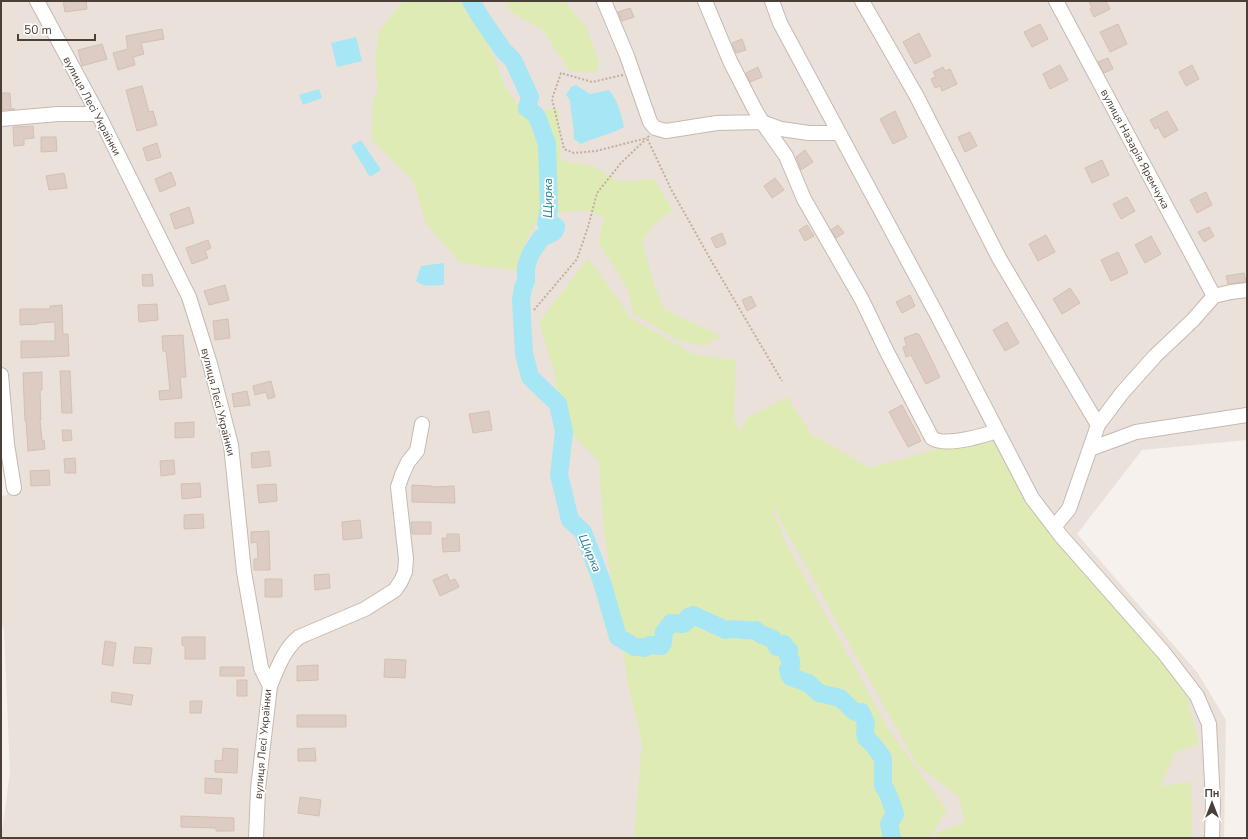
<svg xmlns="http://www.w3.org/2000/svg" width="1248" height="839" viewBox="0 0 1248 839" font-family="'Nunito Sans',sans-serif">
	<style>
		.residential { fill: #eae1da }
		.green { fill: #dfebb4 }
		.water { fill: #a7e6f4 }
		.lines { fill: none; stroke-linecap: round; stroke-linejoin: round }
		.river { stroke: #a7e6f4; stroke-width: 18 }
		.building { fill: #dcccc3; stroke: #d4c0b3 }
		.minor-casing { stroke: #c6b9b0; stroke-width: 16 }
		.path { stroke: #c5ae9e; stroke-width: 2; stroke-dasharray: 2 2; stroke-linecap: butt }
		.minor { stroke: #fff; stroke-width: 14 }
		.labels { text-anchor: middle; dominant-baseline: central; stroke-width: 3.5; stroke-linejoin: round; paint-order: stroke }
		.street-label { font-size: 11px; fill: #4b4038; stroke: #fff }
		.water-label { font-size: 12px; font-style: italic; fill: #247d93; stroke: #fff }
	</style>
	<rect width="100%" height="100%" fill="#f6f1ec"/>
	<path class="residential" d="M1,1H1247V440L1142,450L1077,534L1197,672L1226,720L1224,838H1L10,772L4,630L1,621V496L7,495L1,434Z"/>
	<path class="green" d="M403,1H464L492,52L504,85L524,113L558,108L561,160L593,166L619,182L654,179L673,210L653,226L642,241L654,285L665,310L721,336L704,346L679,341L633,313L628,291L613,265L598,242L604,217L585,210L539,215L526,242L522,271L460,263L426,223L413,181L372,140L373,101L378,90L375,61L379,32Z
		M504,1H565L587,29L598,61L597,73L569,71L543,30L511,12Z
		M588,258L631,318L693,354L736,361L734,418L740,433L746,419L787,397L811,434L870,468L951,445L994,442L1002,452L1122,613L1184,687L1199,744L1176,752L1160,786L1191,782L1192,838H934L936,833L965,822L958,796L917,765L769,500L787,546L853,664L888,729L947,810L929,838H634L642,744L628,684L604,533L599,461L563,425L554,372L539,322Z"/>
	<path class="water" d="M356,37L362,61L337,67L331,43Z
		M576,85L590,94L609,90C618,101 621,113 624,127C610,135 595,137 581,144L574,139C574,126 571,113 570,100L566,95L571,87Z
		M319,89L322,98L303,105L299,95Z
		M361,140L381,170L370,177L351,146Z
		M444,263V285C434,285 424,288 416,281L421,266Z"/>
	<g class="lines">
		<path class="river" d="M471,1L481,18L503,50L513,60L530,97L527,108L536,115L538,119L547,144L549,209L546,223L552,224L556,227L554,232L541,238L530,255L526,267V281L523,288L521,300L524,353L530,377L558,404L564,432L559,475L570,520L583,532L602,582L618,637L635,647H640L644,648L650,645L661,646L663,643L664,632L671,623L683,624L687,621L688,617L693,615L726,630C736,627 747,632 756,630L760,634L773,639L777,647L779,645L784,644V647L789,650L787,654L791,660V666L788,669L789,674L791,677L808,683L819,693L840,698L855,712H861L866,723L865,731L866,738C874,744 877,751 883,758V786C890,794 891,804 895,814L889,824L892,838"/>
	</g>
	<path class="building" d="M63,1H86L87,9L65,12Z
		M1089,1H1106L1110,9L1094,17L1090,9L1092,8Z
		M630,8L634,17L622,21L618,12Z
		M1040,24L1048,39L1032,47L1024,32Z
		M1118,24L1127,44L1110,52L1100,32Z
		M162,29L164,39L141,43L144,54L133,57L135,65L118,70L113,53L128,49L126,36Z
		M919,33L931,56L915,64L903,42Z
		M742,39L746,50L736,53L732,43Z
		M102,44L107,59L82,66L78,50Z
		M1108,58L1113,69L1104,73L1098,62Z
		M1060,65L1068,80L1050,89L1043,74Z
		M1192,65L1199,79L1186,86L1179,72Z
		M758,67L762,77L750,82L746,73Z
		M943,67L945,71L950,69L957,84L942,91L940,86L935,88L931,79L936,77L933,72Z
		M142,86L149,112L153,111L157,125L137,131L126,90Z
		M2,93H10L11,109H15L2,110Z
		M895,111L907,137L893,144L880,119Z
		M1167,111L1178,130L1164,138L1158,127L1155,129L1150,120Z
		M33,126L34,138L24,139V145L14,146L13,127Z
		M970,132L977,146L965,152L958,137Z
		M41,137H56L57,151L41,152Z
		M157,143L161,157L147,161L143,148Z
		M805,150L813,162L801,170L796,157Z
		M1102,160L1109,175L1092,183L1085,168Z
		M171,172L176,185L160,192L155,179Z
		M64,173L67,188L49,190L46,176Z
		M775,178L784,190L772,198L764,186Z
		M1206,192L1212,205L1197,213L1190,200Z
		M1127,197L1135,211L1121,219L1113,204Z
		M189,207L194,223L175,229L170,214Z
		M807,225L814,236L805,241L799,230Z
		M838,225L844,233L836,238L831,230Z
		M1209,227L1214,236L1204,242L1198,232Z
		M722,233L726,244L716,248L711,238Z
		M1046,235L1055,252L1038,261L1029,244Z
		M1151,236L1161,254L1145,263L1135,245Z
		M208,240L211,248L205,251L208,258L192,264L186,248Z
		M1118,252L1128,273L1111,281L1101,260Z
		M1244,273L1246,282L1228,284L1226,276Z
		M152,274L153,286H143L142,275Z
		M225,285L229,300L209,305L204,291Z
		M1070,288L1080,303L1062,314L1053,299Z
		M910,295L915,306L902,313L896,302Z
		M751,296L756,306L747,311L742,300Z
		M157,304L158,320L139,322L138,305Z
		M62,305L63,334H68L69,356L21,358V341H55V322L38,323V324L20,325V309H50V306Z
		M228,319L230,338L215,340L213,321Z
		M1007,322L1019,343L1005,351L993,330Z
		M917,333L918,335L919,334L940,377L926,384L911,355L906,357L903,347L907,346L904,338Z
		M183,335L186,377H180L182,398L160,400L159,391L170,390L166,351H163L162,336Z
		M60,371H70L72,413H62Z
		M42,372V390H40L41,420H40L42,441L44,440L45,449L28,451L26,421H25L23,373Z
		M271,381L275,397L268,399L266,392L255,395L253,386Z
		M247,391L250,405L234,407L232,394Z
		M902,405L921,441L908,447L889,412Z
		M489,411L492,430L473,433L469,414Z
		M194,422V437L175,438V423Z
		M62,430H71L72,440L63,441Z
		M269,451L271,466L252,468L251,453Z
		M75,458L76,473H65L64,459Z
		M174,460L175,474L161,476L160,461Z
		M49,470L50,485L31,486L30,471Z
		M200,483L201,497L182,499L181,484Z
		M276,484L277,501L259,503L257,485Z
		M412,485L432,486V487L454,486L455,503L412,502Z
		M203,514L204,528L184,529V515Z
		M360,520L362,538L343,540L342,522Z
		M411,522H431V534H412Z
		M269,531L270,570H254V559H258L257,542L251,543V532Z
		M447,534H459L460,551L443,552L442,538H447Z
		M329,574L330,588L315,590L314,575Z
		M447,574L450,581L455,579L459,587L440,596L433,580Z
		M265,579H282V597H265Z
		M182,637H205V659H185V646L182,645Z
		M105,641L116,643L113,666L102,664Z
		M135,647L152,648L150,664L133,663Z
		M385,659L406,660L405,678L384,677Z
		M318,665V680L297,681V666Z
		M220,667H244V676H220Z
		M237,680H247V696H237Z
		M112,692L133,695L131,705L111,702Z
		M190,701H202L201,713H190Z
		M297,715H346V727H297Z
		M223,748L238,749L237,773L215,772V760L222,761Z
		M315,748L316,761H298V749Z
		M205,778L222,779L221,794L205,793Z
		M300,797L321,800L319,816L298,813Z
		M181,816L234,818V831H216V828L181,827Z"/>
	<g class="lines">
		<defs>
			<path id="minor" d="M37,1L98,114L189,297L210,364L231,445L244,572L261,668L270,686L258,789L256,838
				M604,1L627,56L650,122L655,128L666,131L717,123L762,122L781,129L809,133H839
				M705,1L730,61L753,106L762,122L786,156L804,199L862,300L887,352L932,438C945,447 982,436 997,431
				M772,1L780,23L936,313L1032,498L1061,536L1164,653L1197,696L1209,724L1213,802L1212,838
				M862,1L916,95L999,258L1098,425
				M1056,1L1214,296
				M1,119L58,114H98
				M1,375L7,444L14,488
				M1090,449L1136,432L1247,415
				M1054,527L1069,509L1098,425L1122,393L1155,356L1193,320L1214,296L1231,292L1247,290
				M270,686C277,669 284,649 299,637L365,609L395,590L401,581L405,572L406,559L398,487L402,475L408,462L417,451L422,424"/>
		</defs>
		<use href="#minor" class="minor-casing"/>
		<path class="path" d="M623,75L592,82L561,73L552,99L564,149L574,153L596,151L647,138
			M649,136L647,138L671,189L712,262L782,381
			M534,310L577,259L588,227L597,193L621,163L646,139"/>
		<use href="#minor" class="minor"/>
	</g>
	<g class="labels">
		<g class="street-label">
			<text transform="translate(92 106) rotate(62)">вулиця Лесі Українки</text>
			<text transform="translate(1135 149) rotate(62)">вулиця Назарія Яремчука</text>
			<text transform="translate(218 402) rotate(76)">вулиця Лесі Українки</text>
			<text transform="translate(263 744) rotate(-85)">вулиця Лесі Українки</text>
		</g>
		<g class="water-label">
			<text transform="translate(548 198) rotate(-90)">Щирка</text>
			<text transform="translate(590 553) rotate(67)">Щирка</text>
		</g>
	</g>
	<rect width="1248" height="839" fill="none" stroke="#4b4038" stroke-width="4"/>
	<g transform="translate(1212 803)" stroke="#ffffff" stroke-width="3" paint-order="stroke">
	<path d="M0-3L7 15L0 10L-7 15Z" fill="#4b4038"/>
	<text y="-6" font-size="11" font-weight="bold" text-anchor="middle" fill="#4b4038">Пн</text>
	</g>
	<path d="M18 34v6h77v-6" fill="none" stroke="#4b4038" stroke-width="2"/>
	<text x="24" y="34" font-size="12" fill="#4b4038" stroke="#ffffff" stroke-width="3" paint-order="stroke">50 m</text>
</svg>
